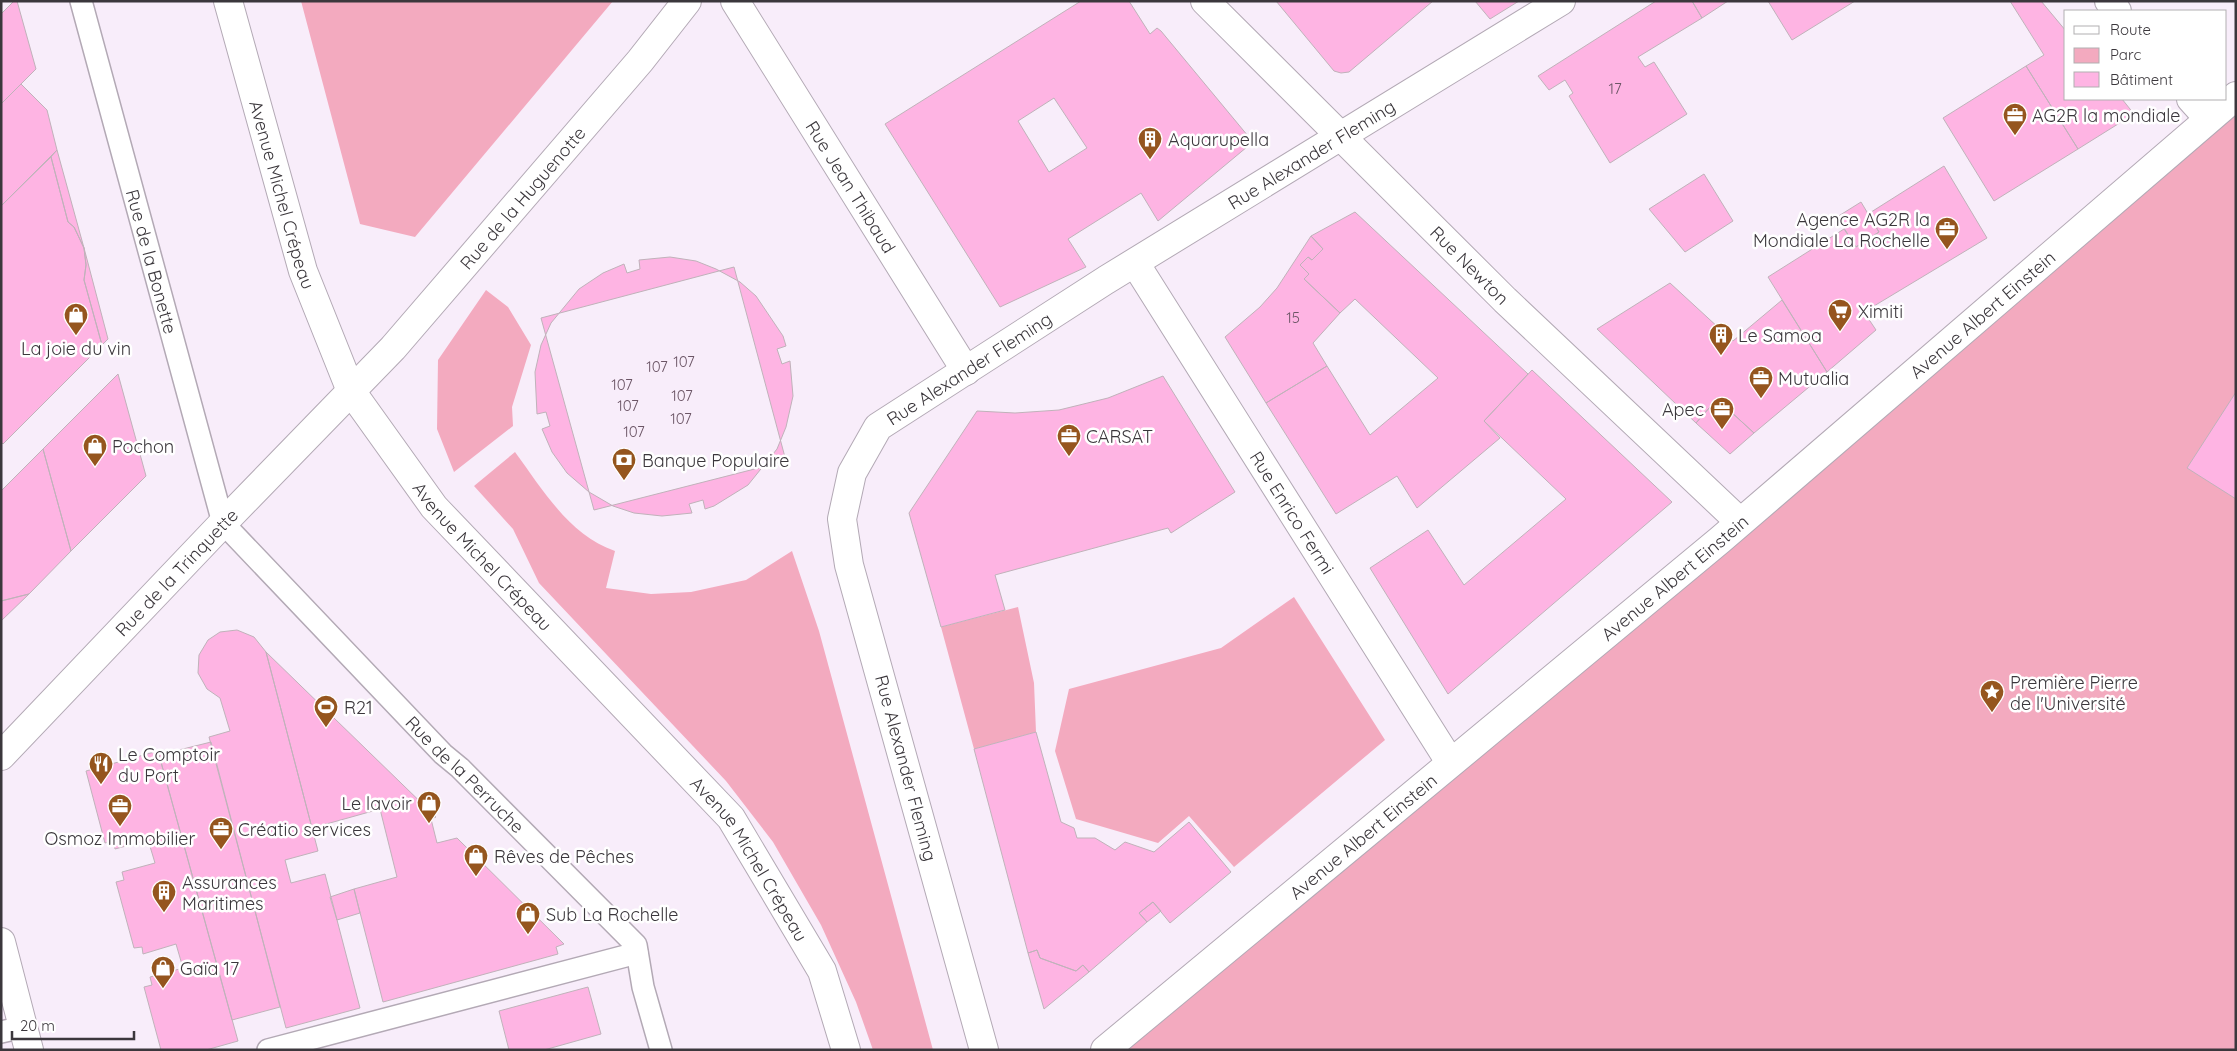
<svg xmlns="http://www.w3.org/2000/svg" width="2237" height="1051" viewBox="0 0 2237 1051" font-family="Quicksand,sans-serif">
	<style>
		.green { fill: #f3aabf }
		.building { fill: #feb4e3; stroke: #c0b2ba; fill-rule: evenodd }
		.lines { fill: none; stroke-linecap: round; stroke-linejoin: round }
		.service-casing { stroke: #b3a9b5; stroke-width: 24 }
		.minor-casing { stroke: #b3a9b5; stroke-width: 30 }
		.tertiary-casing { stroke: #b3a9b5; stroke-width: 30 }
		.service { stroke: #fff; stroke-width: 21 }
		.minor { stroke: #fff; stroke-width: 28 }
		.tertiary { stroke: #fff; stroke-width: 28 }
		.labels { text-anchor: middle; dominant-baseline: central; stroke-width: 5; stroke-linejoin: round; paint-order: stroke }
		.number-label { font-size: 15px; fill: #6c5666 }
		.poi-label { font-size: 18px; fill: #3b373c; stroke: #fff; text-anchor: start }
		.street-label { font-size: 18px; fill: #3b373c; stroke: #fff }
	</style>
	<rect width="100%" height="100%" fill="#f8edfa"/>
	<path class="green" d="M301,1H613L415,237L360,224Z
		M2236,94V1050H1105Z
		M486,290L508,307L531,345L512,407L513,426L454,472L437,429L438,360Z
		M515,452C543,490 569,535 615,551L606,588L651,594L691,592L746,580L792,551L819,631L933,1050H873L856,1002L821,925L773,842L726,781L539,583L513,529L474,486Z
		M1294,597L1385,740L1234,867L1189,816L1158,843L1076,819L1055,751L1069,689L1221,648Z
		M1018,607L1034,683L1036,732L974,749L941,627Z"/>
	<path class="building" d="M14,1H17L36,69L1,104V14Z
		M1081,1H1129L1150,34L1157,28L1161,31L1253,142L1158,221L1141,193L1068,239L1086,267L1000,307L885,124ZM1054,98L1087,148L1049,172L1018,121Z
		M1276,1H1433L1349,72L1341,73L1334,71Z
		M1475,1H1519L1490,19Z
		M1656,1H1692L1702,18L1638,57L1645,67L1654,62L1687,114L1610,163L1569,96L1573,93L1565,80L1549,90L1538,76Z
		M1692,1H1728L1702,18Z
		M1768,1H1855L1792,40Z
		M2010,1H2041L2066,31V99H2122L2134,114L2078,149L2026,66L2044,55Z
		M2026,66L2078,149L1994,201L1943,118Z
		M21,84L47,110L57,150L1,206V104Z
		M57,150L84,248L74,227L68,222L51,157Z
		M51,157L68,222L74,227L84,248L86,265L84,280L102,345L3,444L1,442V206Z
		M1944,166L1987,238L1864,312L1876,330L1827,372L1768,277L1844,229L1856,247L1879,232L1868,214Z
		M1704,174L1733,221L1685,252L1649,209Z
		M1861,202L1879,232L1856,247L1837,217Z
		M1355,212L1528,374L1484,421L1500,438L1417,508L1397,476L1336,514L1266,403L1327,366L1370,435L1438,378L1355,299L1340,313L1304,279L1309,274L1300,265L1308,257L1312,260L1323,249L1311,236Z
		M1311,236L1323,249L1312,260L1308,257L1300,265L1309,274L1304,279L1340,313L1313,343L1327,366L1266,403L1225,337L1260,307L1277,288Z
		M84,248L108,339L102,345L84,280L86,265Z
		M670,257L696,261L716,269L740,282L756,296L783,336L786,346L777,349L782,364L790,361L793,396L786,427L777,449L748,485L714,506L705,509L703,500L689,504L692,513L662,516L634,513L613,506L589,492L567,473L552,452L542,429L550,426L546,412L537,414L535,372L541,345L551,323L579,289L603,273L624,264L627,273L640,269L639,260Z
		M734,267L786,461L594,510L541,318Z
		M1670,283L1733,341L1782,300L1827,372L1754,433L1717,399L1696,423L1597,329Z
		M1532,370L1672,502L1448,694L1370,568L1428,530L1464,585L1566,499L1484,421Z
		M118,374L146,476L71,551L43,449Z
		M1163,376L1235,492L1171,533L1168,528L995,575L1005,610L941,627L909,513L977,411L1015,413L1059,410L1108,398Z
		M2236,392V499L2187,468Z
		M1717,399L1754,433L1730,454L1696,423Z
		M43,449L71,551L29,594L1,601V491Z
		M29,594L1,621V601Z
		M237,630L254,637L266,652L318,851L285,860L291,883L325,874L360,1008L286,1028L209,737L230,731L220,698L207,689L198,673L199,655L208,640L220,632Z
		M266,652L436,817L431,819L437,843L457,838L564,944L556,947L558,954L383,1002L354,889L397,877L380,809L312,828Z
		M1036,732L1061,822L1074,828L1077,838H1095L1115,850L1125,842L1154,852L1189,822L1231,872L1170,923L1153,902L1139,913L1147,922L1089,972L1083,965L1076,971L1040,958L1037,950L1028,953L974,749Z
		M211,742L280,1007L232,1020L159,755Z
		M158,751L238,1041L206,1050H161L144,987L152,985L150,977L183,968L176,944L143,954L142,947L134,948L116,882L124,880L122,872L155,863L152,853L148,840L115,849L113,841L105,843L86,771Z
		M354,889L360,913L337,920L330,897Z
		M1153,902L1161,911L1147,922L1139,913Z
		M1037,950L1040,958L1076,971L1083,965L1089,972L1044,1009L1028,953Z
		M588,987L601,1034L544,1050H509L499,1011Z"/>
	<g class="lines">
		<defs>
			<g id="service">
				<path id="s1" d="M81,1L223,523L443,754L460,768L636,945L643,987L661,1050"/>
				<path d="M1,1032L23,1027"/>
				<path d="M268,1050L637,953"/>
			</g>
			<g id="minor">
				<path id="s2" d="M735,1L966,371"/>
				<path id="s3" d="M1205,1L1505,300L1740,522"/>
				<path d="M2109,1L2117,11"/>
				<path d="M2191,99L2208,118"/>
				<path id="s4" d="M1135,263L1450,762"/>
				<path id="s5" d="M1,756L223,523L393,348L640,61L687,1"/>
				<path d="M1,942L29,1050"/>
				<path id="s6" d="M984,1050L849,565L842,519L852,473L878,427L1106,280L1561,1"/>
				<path id="s7" d="M1105,1050L1720,540L2236,96"/>
			</g>
			<g id="tertiary">
				<path id="s8" d="M228,1L303,271L351,391L434,507L731,818L822,971L846,1050"/>
			</g>
		</defs>
		<use href="#service" class="service-casing"/>
		<use href="#minor" class="minor-casing"/>
		<use href="#tertiary" class="tertiary-casing"/>
		<use href="#service" class="service"/>
		<use href="#minor" class="minor"/>
		<use href="#tertiary" class="tertiary"/>
	</g>
	<defs>
		<symbol id="office-pin" viewBox="-11 -11 22 30"><path d="M0 17L-7.5 6A9.5 9.5 0 1 1 7.5 6Z" fill="#95551e" stroke="#fff"/><path d="M-6-3h4V-5.5h4V-3h4V5H-6ZM-1-4.5V-3h2v-1.5ZM-6 0V1H6V0Z" fill="#fff"/></symbol>
		<symbol id="building-pin" viewBox="-11 -11 22 30"><path d="M0 17L-7.5 6A9.5 9.5 0 1 1 7.5 6Z" fill="#95551e" stroke="#fff"/><path d="M-4-6H4V6H1V3H-1V6H-4ZM-2.5-4.3h1.7v1.8h-1.7ZM.8-4.3h1.7v1.8H.8ZM-2.5-1h1.7V.8h-1.7ZM.8-1h1.7V.8H.8Z" fill="#fff"/></symbol>
		<symbol id="supermarket-pin" viewBox="-11 -11 22 30"><path d="M0 17L-7.5 6A9.5 9.5 0 1 1 7.5 6Z" fill="#95551e" stroke="#fff"/><path d="M-6-5.5h2.5l.6 2H6L4.5 2H-2.5L-4.4-4H-6ZM-1.5 3.2a1.3 1.3 0 1 0 .1 0ZM3 3.2a1.3 1.3 0 1 0 .1 0Z" fill="#fff"/></symbol>
		<symbol id="shop-pin" viewBox="-11 -11 22 30"><path d="M0 17L-7.5 6A9.5 9.5 0 1 1 7.5 6Z" fill="#95551e" stroke="#fff"/><path d="M-5-2.5h2.3a2.7 3.5 0 0 1 5.4 0H5L5.5 6h-11ZM-1.5-2.5h3a1.5 2.3 0 0 0-3 0Z" fill="#fff"/></symbol>
		<symbol id="bank-pin" viewBox="-11 -11 22 30"><path d="M0 17L-7.5 6A9.5 9.5 0 1 1 7.5 6Z" fill="#95551e" stroke="#fff"/><path d="M-6-4H6V4H-6ZM0-2.3a2.3 2.3 0 1 0 0 4.6a2.3 2.3 0 1 0 0-4.6Z" fill="#fff"/></symbol>
		<symbol id="sight-pin" viewBox="-11 -11 22 30"><path d="M0 17L-7.5 6A9.5 9.5 0 1 1 7.5 6Z" fill="#95551e" stroke="#fff"/><path d="M0-6L1.8-2.2L6-1.7L2.9 1.2L3.7 5.4L0 3.3L-3.7 5.4L-2.9 1.2L-6-1.7L-1.8-2.2Z" fill="#fff"/></symbol>
		<symbol id="stadium-pin" viewBox="-11 -11 22 30"><path d="M0 17L-7.5 6A9.5 9.5 0 1 1 7.5 6Z" fill="#95551e" stroke="#fff"/><path d="M0-5a6.5 5 0 1 0 0 10a6.5 5 0 1 0 0-10ZM-3.5-1.8h7v3.6h-7Z" fill="#fff"/></symbol>
		<symbol id="restaurant-pin" viewBox="-11 -11 22 30"><path d="M0 17L-7.5 6A9.5 9.5 0 1 1 7.5 6Z" fill="#95551e" stroke="#fff"/><path d="M-5-6h1v4h1v-4h1v4h1v-4h1v5L-1.5 .5V6h-2V.5L-5-1ZM5-6V6H3V1.5H1.5Q1.5-4 5-6Z" fill="#fff"/></symbol>
	</defs>
	<g fill-rule="evenodd">
		<use href="#office-pin" x="2001" y="101" width="28" height="38"/>
		<use href="#building-pin" x="1136" y="125" width="28" height="38"/>
		<use href="#office-pin" x="1933" y="215" width="28" height="38"/>
		<use href="#supermarket-pin" x="1826" y="297" width="28" height="38"/>
		<use href="#shop-pin" x="62" y="301" width="28" height="38"/>
		<use href="#building-pin" x="1707" y="321" width="28" height="38"/>
		<use href="#office-pin" x="1747" y="364" width="28" height="38"/>
		<use href="#office-pin" x="1708" y="395" width="28" height="38"/>
		<use href="#office-pin" x="1055" y="422" width="28" height="38"/>
		<use href="#shop-pin" x="81" y="432" width="28" height="38"/>
		<use href="#bank-pin" x="610" y="446" width="28" height="38"/>
		<use href="#sight-pin" x="1978" y="678" width="28" height="38"/>
		<use href="#stadium-pin" x="312" y="693" width="28" height="38"/>
		<use href="#restaurant-pin" x="87" y="750" width="28" height="38"/>
		<use href="#shop-pin" x="415" y="789" width="28" height="38"/>
		<use href="#office-pin" x="106" y="792" width="28" height="38"/>
		<use href="#office-pin" x="207" y="815" width="28" height="38"/>
		<use href="#shop-pin" x="462" y="842" width="28" height="38"/>
		<use href="#building-pin" x="150" y="878" width="28" height="38"/>
		<use href="#shop-pin" x="514" y="900" width="28" height="38"/>
		<use href="#shop-pin" x="149" y="954" width="28" height="38"/>
	</g>
	<g class="labels">
		<g class="number-label">
			<text x="1615" y="88">17</text>
			<text x="1293" y="317">15</text>
			<text x="684" y="361">107</text>
			<text x="657" y="366">107</text>
			<text x="622" y="384">107</text>
			<text x="682" y="395">107</text>
			<text x="628" y="405">107</text>
			<text x="681" y="418">107</text>
			<text x="634" y="431">107</text>
		</g>
		<g class="poi-label">
			<text x="2032" y="115">AG2R la mondiale</text>
			<text x="1168" y="139">Aquarupella</text>
			<text x="1930" y="219" text-anchor="end">Agence AG2R la<tspan x="1930" dy="21">Mondiale La Rochelle</tspan></text>
			<text x="1858" y="311">Ximiti</text>
			<text x="1738" y="335">Le Samoa</text>
			<text x="76" y="348" text-anchor="middle">La joie du vin</text>
			<text x="1778" y="378">Mutualia</text>
			<text x="1704" y="409" text-anchor="end">Apec</text>
			<text x="1086" y="436">CARSAT</text>
			<text x="112" y="446">Pochon</text>
			<text x="642" y="460">Banque Populaire</text>
			<text x="2010" y="682">Première Pierre<tspan x="2010" dy="21">de l'Université</tspan></text>
			<text x="344" y="707">R21</text>
			<text x="118" y="754">Le Comptoir<tspan x="118" dy="21">du Port</tspan></text>
			<text x="412" y="803" text-anchor="end">Le lavoir</text>
			<text x="238" y="829">Créatio services</text>
			<text x="120" y="838" text-anchor="middle">Osmoz Immobilier</text>
			<text x="494" y="856">Rêves de Pêches</text>
			<text x="182" y="882">Assurances<tspan x="182" dy="21">Maritimes</tspan></text>
			<text x="546" y="914">Sub La Rochelle</text>
			<text x="180" y="968">Gaïa 17</text>
		</g>
		<g class="street-label">
			<text stroke="none"><textPath href="#s6" startOffset="1162">Rue Alexander Fleming</textPath></text>
			<text stroke="none"><textPath href="#s2" startOffset="219">Rue Jean Thibaud</textPath></text>
			<text stroke="none"><textPath href="#s8" startOffset="201">Avenue Michel Crépeau</textPath></text>
			<text stroke="none"><textPath href="#s5" startOffset="764">Rue de la Huguenotte</textPath></text>
			<text stroke="none"><textPath href="#s1" startOffset="270">Rue de la Bonette</textPath></text>
			<text stroke="none"><textPath href="#s3" startOffset="374">Rue Newton</textPath></text>
			<text stroke="none"><textPath href="#s7" startOffset="1145">Avenue Albert Einstein</textPath></text>
			<text stroke="none"><textPath href="#s6" startOffset="758">Rue Alexander Fleming</textPath></text>
			<text stroke="none"><textPath href="#s4" startOffset="295">Rue Enrico Fermi</textPath></text>
			<text stroke="none"><textPath href="#s8" startOffset="621">Avenue Michel Crépeau</textPath></text>
			<text stroke="none"><textPath href="#s5" startOffset="254">Rue de la Trinquette</textPath></text>
			<text stroke="none"><textPath href="#s7" startOffset="740">Avenue Albert Einstein</textPath></text>
			<text transform="translate(906 768) rotate(75)">Rue Alexander Fleming</text>
			<text stroke="none"><textPath href="#s1" startOffset="890">Rue de la Perruche</textPath></text>
			<text stroke="none"><textPath href="#s7" startOffset="335">Avenue Albert Einstein</textPath></text>
			<text stroke="none"><textPath href="#s8" startOffset="1026">Avenue Michel Crépeau</textPath></text>
		</g>
	</g>
	<rect width="2237" height="1051" fill="none" stroke="#3b373c" stroke-width="5"/>
	<rect x="2064" y="10" width="162" height="90" fill="#ffffff" stroke="#b1afb1"/>
	<rect x="2074" y="26" width="25" height="8" fill="#ffffff" stroke="#b1afb1"/>
	<text x="2110" y="35" font-size="15" fill="#3b373c">Route</text>
	<rect x="2074" y="48" width="25" height="15" fill="#f3aabf" stroke="#b1afb1"/>
	<text x="2110" y="60" font-size="15" fill="#3b373c">Parc</text>
	<rect x="2074" y="72" width="25" height="15" fill="#feb4e3" stroke="#b1afb1"/>
	<text x="2110" y="85" font-size="15" fill="#3b373c">Bâtiment</text>
	<path d="M12 1031v8h122v-8" fill="none" stroke="#3b373c" stroke-width="2.5"/>
	<text x="20" y="1031" font-size="15" fill="#3b373c" stroke="#ffffff" stroke-width="4" paint-order="stroke">20 m</text>
</svg>
